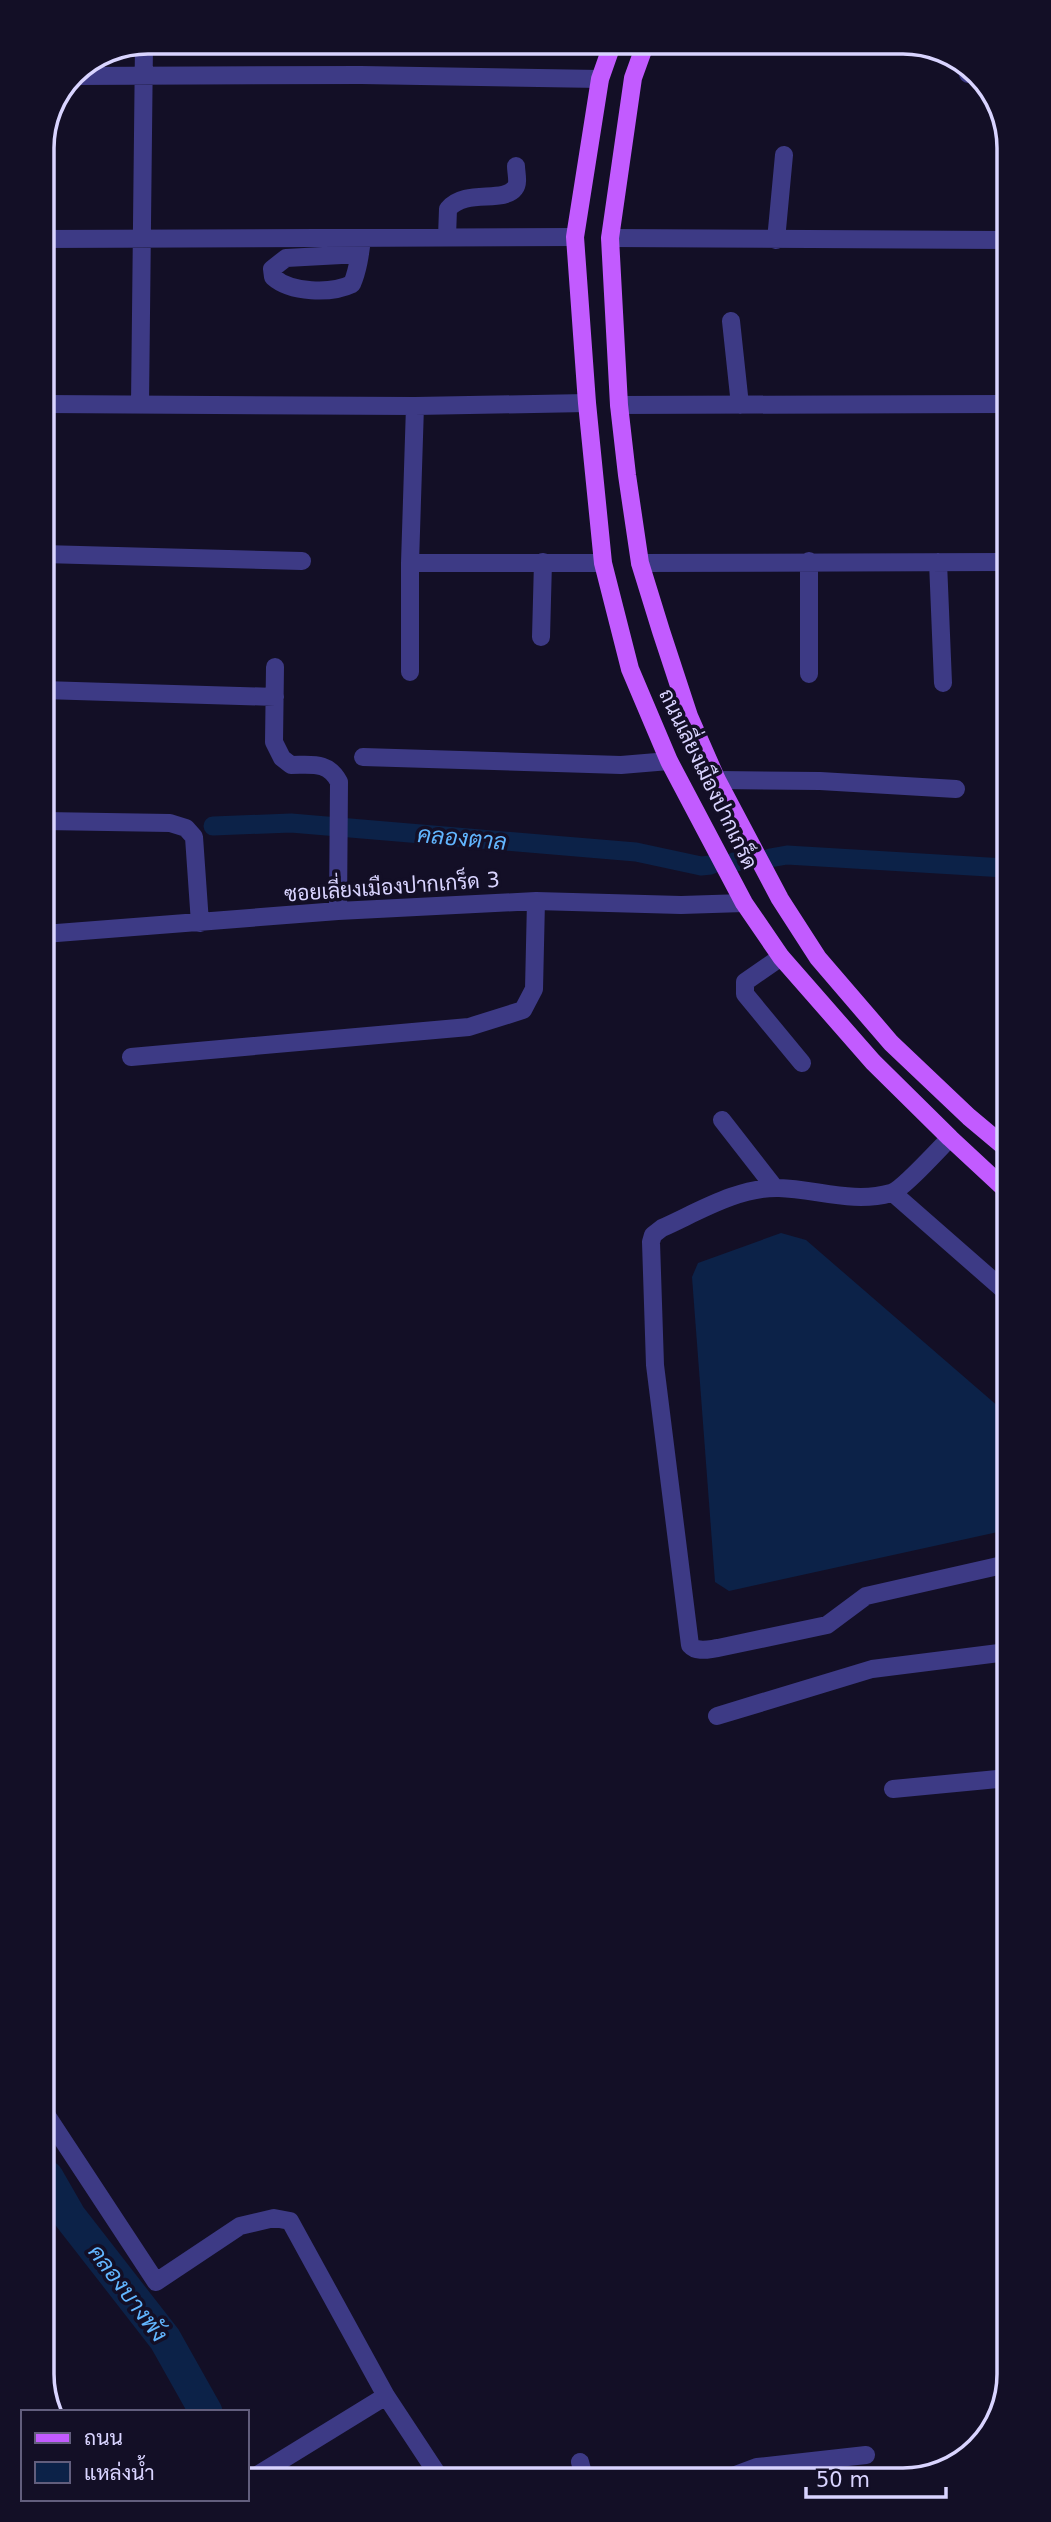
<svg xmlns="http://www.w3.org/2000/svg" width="1051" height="2522" viewBox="0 0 1051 2522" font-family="'DejaVu Sans',Sarabun,sans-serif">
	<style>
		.water { fill: #0c2248 }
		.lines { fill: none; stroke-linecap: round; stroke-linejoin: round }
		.canal { stroke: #0c2248; stroke-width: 19 }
		.river { stroke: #0c2248; stroke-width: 33 }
		.minor { stroke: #3d3a85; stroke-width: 18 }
		.major { stroke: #c25bff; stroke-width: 18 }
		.labels { text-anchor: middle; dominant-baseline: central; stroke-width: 7; stroke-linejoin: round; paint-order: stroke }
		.street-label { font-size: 21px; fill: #d9d4ff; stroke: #130f26 }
		.water-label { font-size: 23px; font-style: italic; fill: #62b6ff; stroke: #130f26 }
		.rim { fill: none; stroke: #d9d4ff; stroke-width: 3.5 }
	</style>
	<rect width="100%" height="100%" fill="#130f26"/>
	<path class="water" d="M781,1233L806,1240L1007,1414V1530L729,1591L715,1582L692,1277L698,1263Z"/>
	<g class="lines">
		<path class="canal" d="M213,826L291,823L636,852L701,866L711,865
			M770,858L787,855L1005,868
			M734,862L747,860"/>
		<path class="river" d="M47,2177L70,2217L165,2339L206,2412"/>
		<path class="minor" d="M968,74V65
			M72,76L361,75L600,79
			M447,237L448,209C466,188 503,204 515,188C519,183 516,172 516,166
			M610,238L1004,240
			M42,239L575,237
			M776,240L784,155
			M360,254L286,258L272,269L273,277C291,293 331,294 352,284C358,270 360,255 362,239
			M731,321L740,405
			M43,404L415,406L587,403
			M140,404L144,44
			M619,405L1004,404
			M43,554L302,561
			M809,561V674
			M938,562L943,683
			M410,563H603
			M640,563L1005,562
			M541,637L543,562
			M275,667L274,742L282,758L291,765C312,765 328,761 339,782L338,911
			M410,672V563L415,406
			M43,690L275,697
			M363,757L621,765L669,761
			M717,780L820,781L956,789
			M44,821L170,823L186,828L194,837L200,923
			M44,934L338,911L536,901L681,905L744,903
			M781,957L745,982V994L802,1063
			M131,1057L469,1027L523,1010L534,989L536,901
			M722,1120L775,1188
			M950,1138C939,1149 902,1190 891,1193C853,1204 816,1189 779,1188C738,1187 698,1212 662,1228L653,1235L651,1242L655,1365L690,1645C697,1653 709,1649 718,1648L827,1625L866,1596L1007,1564
			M893,1193L1006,1292
			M717,1716L872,1669L1007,1652
			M893,1789L1008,1778
			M47,2116L156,2282L240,2226L274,2218L290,2221L386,2396L440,2478
			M580,2462L584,2477
			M733,2476L757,2467L866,2455
			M251,2479L386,2396"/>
		<path class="major" d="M613,42L600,79L575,237L587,403L603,563L630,669L669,761L744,903L781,957L873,1062L950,1138L1006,1190
			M646,42L633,78L610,238L619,405L627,475L640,563L661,631L689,716L717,780L780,899L818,958L891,1043L969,1117L1006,1148"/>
	</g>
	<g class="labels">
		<g class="street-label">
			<text transform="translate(708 779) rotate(64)">ถนนเลี่ยงเมืองปากเกร็ด</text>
			<text transform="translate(392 887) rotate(-4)">ซอยเลี่ยงเมืองปากเกร็ด 3</text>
		</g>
		<g class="water-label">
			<text transform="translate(462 838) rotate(5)">คลองตาล</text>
			<text transform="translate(128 2293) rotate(53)">คลองบางพัง</text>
		</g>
	</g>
	<path d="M0 0H1051V2522H0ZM148 54H903A94 94 0 0 1 997 148V2374A94 94 0 0 1 903 2468H148A94 94 0 0 1 54 2374V148A94 94 0 0 1 148 54Z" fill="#130f26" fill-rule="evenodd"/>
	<path class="rim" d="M148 54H903A94 94 0 0 1 997 148V2374A94 94 0 0 1 903 2468H148A94 94 0 0 1 54 2374V148A94 94 0 0 1 148 54Z"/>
	<rect x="21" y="2410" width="228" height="91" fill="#130f26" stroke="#625e7d" stroke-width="2"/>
	<rect x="35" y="2433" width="35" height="10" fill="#c25bff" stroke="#625e7d" stroke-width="2"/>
	<text x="84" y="2445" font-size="21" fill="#d9d4ff">ถนน</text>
	<rect x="35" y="2462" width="35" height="21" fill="#0c2248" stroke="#625e7d" stroke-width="2"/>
	<text x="84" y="2480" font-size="21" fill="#d9d4ff">แหล่งน้ำ</text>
	<path d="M806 2487v10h140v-10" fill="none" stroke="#d9d4ff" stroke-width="3.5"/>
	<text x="816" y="2487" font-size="21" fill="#d9d4ff" stroke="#130f26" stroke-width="5" paint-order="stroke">50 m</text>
</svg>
